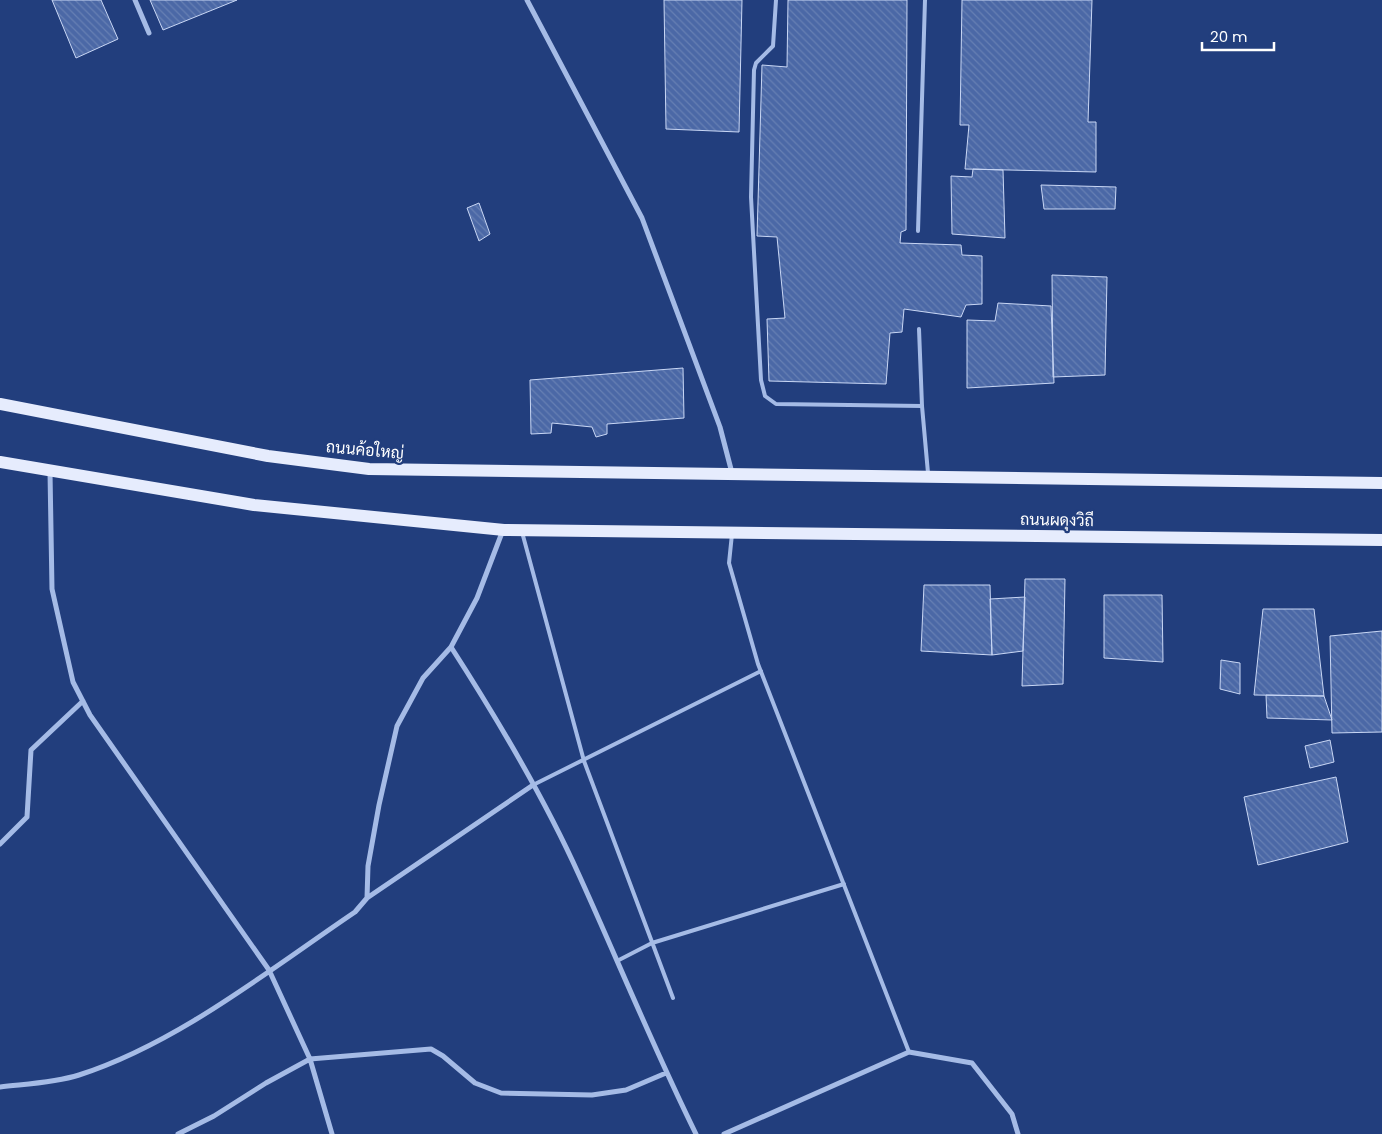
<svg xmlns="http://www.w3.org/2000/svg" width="1382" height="1134" viewBox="0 0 1382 1134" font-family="Poppins,Sarabun,sans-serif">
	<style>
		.building { fill: url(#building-back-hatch); stroke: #c9d7f5 }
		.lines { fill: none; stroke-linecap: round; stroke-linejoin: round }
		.service { stroke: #a5bbe6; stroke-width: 4 }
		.minor { stroke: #a5bbe6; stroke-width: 5 }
		.primary { stroke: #e6ecfd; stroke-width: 12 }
		.labels { text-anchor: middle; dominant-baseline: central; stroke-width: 4.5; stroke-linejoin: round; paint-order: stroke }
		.street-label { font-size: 16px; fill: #fff; stroke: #223e7d }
	</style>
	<defs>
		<pattern id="building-back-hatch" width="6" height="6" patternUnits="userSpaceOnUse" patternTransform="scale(1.25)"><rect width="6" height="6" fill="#4b68a6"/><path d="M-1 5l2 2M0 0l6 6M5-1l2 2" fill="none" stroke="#667fb3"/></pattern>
	</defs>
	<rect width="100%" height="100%" fill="#223e7d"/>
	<path class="building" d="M52,0H101L118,39L76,58Z
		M150,0H237L163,30Z
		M664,0H742L739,132L666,129Z
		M788,0H907L906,230L901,232L900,243L961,245L962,255L982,256V304L966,305L961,317L904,309L902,332L890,333L886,384L769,381L767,319L785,318L777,237L757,236L762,65L787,67Z
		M962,0H1092L1088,122H1096V172L965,169L969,125H960Z
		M973,169L1003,170L1005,238L952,234L951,176L972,177Z
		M1041,185L1116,187L1115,209H1044Z
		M479,203L490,234L479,241L467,208Z
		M1052,275L1107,277L1105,375L1053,377Z
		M998,303L1051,306L1054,383L967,388V320L995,321Z
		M683,368L684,418L607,424V434L596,437L592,427L552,423L551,433L531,434L530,380Z
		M1025,579H1065L1063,684L1022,686Z
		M924,585H990L992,655L921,651Z
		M1104,595H1162L1163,662L1104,658Z
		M1025,597L1023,651L992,655L990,599Z
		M1263,609H1314L1324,696L1254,695Z
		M1382,631V732L1332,733L1330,636Z
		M1221,660L1240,663V694L1220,689Z
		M1266,695L1324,696L1332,720L1267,718Z
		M1330,740L1334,762L1310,768L1305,746Z
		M1336,777L1348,842L1258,865L1244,797Z"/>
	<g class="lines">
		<path class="service" d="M776,0L773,46L756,63L754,70L751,197L761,380L765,396L776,404L922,406L928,473
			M918,231L925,0
			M919,329L922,406
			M522,532L584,761L673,998
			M732,534L729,563L758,664L909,1052
			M533,785L761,671
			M617,961L652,943L844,884"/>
		<path class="minor" d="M135,0L149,33
			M527,0L642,218L720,427L732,473
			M50,472L52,589L73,682L90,715L269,970L310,1059L332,1134
			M503,530L477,598L451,647C498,720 543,795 579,875C618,961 654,1049 696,1134
			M0,844L27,817L31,750L83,701
			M367,898L533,785
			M0,1087C25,1084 54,1083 79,1075C178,1043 269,970 355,912L367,898L368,866L379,805L397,726L423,678L451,647
			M178,1134L214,1116L266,1083L310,1059L431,1049L443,1056L475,1083L501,1093L592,1095L626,1090L666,1073
			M724,1134L909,1052L972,1063L1012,1114L1018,1134"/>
		<path class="primary" d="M0,404L268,456L369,469L1382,483
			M0,462L254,505L504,530L1382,540"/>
	</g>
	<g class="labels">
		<g class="street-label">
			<text transform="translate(365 450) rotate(5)">ถนนค้อใหญ่</text>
			<text transform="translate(1057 520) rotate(1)">ถนนผดุงวิถี</text>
		</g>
	</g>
	<path d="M1202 42v8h72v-8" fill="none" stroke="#ffffff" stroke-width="2.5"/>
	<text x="1210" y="42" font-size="15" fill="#ffffff" stroke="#223e7d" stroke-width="4" paint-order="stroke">20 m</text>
</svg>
